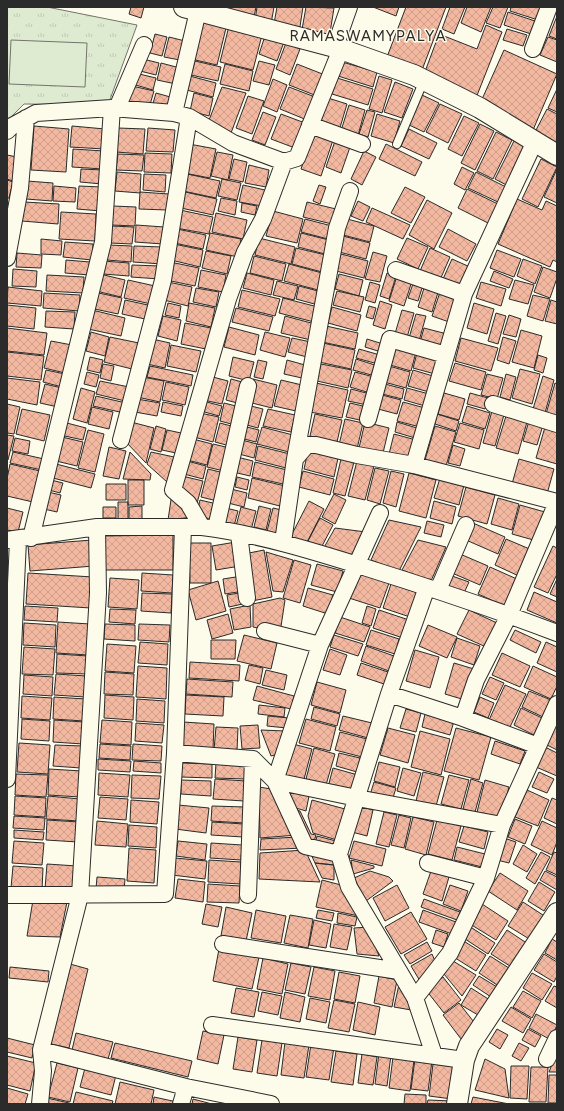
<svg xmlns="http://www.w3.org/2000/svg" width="564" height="1111" viewBox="0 0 564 1111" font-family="Figtree,sans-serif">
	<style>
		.grass { fill: url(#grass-tufts); stroke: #74746e }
		.pitch { fill: #deebd1; stroke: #74746e }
		.building { fill: url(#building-cross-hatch); stroke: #2b2b2b }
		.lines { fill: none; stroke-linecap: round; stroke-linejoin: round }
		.service-casing { stroke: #2b2b2b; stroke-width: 10 }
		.minor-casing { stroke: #2b2b2b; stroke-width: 18 }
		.tertiary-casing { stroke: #2b2b2b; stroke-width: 22 }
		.service { stroke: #fdfbea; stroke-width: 8 }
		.minor { stroke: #fdfbea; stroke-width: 16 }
		.tertiary { stroke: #fdfbea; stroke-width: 20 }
		.labels { text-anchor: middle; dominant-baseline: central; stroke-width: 3; stroke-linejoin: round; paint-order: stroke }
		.neighbourhood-label { font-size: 15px; letter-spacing: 1px; fill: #2b2b2b; stroke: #fdfbea }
	</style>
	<defs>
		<pattern id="grass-tufts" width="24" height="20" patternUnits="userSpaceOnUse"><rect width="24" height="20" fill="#deebd1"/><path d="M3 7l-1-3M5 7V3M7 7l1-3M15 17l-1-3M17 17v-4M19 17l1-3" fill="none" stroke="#bfcab4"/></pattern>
		<pattern id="building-cross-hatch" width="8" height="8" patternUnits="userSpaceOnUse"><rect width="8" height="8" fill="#f2b8a0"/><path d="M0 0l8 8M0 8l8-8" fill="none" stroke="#d09e8a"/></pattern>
	</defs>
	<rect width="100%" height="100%" fill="#fdfbea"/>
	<path class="grass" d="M7,7H47L137,25L108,105L24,104L7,121Z"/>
	<path class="pitch" d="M11,40L87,43L85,87L9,84Z"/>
	<path class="building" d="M131,7H144L141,18L129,14Z
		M221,7H256L253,22Z
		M257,7H274L271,24L255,21Z
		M277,7H303L299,33L273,29Z
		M306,7L334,8L329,39L301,35Z
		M373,7H399L396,16Z
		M406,7H446L422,70L387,57Z
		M450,7H465L454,34L442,29Z
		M467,7H491L481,32L461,23Z
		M493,7H508L500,28L486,23Z
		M511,7H542L538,20L510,11Z
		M508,12L538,22L534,35L504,25Z
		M557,16V39L549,36Z
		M200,21L226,28L217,65L191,59Z
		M486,25L502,32L476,98L423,77L439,34L477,49Z
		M229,26L262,35L253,70L220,62Z
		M507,29L527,35L523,46L503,40Z
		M155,34L167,37L162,56L150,53Z
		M265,36L284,42L277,61L259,54Z
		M169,37L185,41L180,60L164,57Z
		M548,37L557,40V62L540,55Z
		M286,43L300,49L290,75L276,69Z
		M504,50L557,74L533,130L479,106Z
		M143,59L159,63L156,75L140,71Z
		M195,61L221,67L218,81L191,75Z
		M259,61L275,65L269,85L253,81Z
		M342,62L377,72L373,87L338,76Z
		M161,63L180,68L176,84L157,80Z
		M225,64L253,71L249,91L220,84Z
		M297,64L325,75L317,96L289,85Z
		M135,73L156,78L153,90L132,84Z
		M186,75L216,83L213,97L183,89Z
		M379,76L392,80L382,113L369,109Z
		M337,78L373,89L368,105L332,94Z
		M273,79L287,85L277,112L263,106Z
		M395,82L413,89L402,118L384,112Z
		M132,86L154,91L149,108L127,102Z
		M222,87L246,93L231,133L209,120Z
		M289,87L315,97L307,120L280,109Z
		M557,89V112L548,108Z
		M156,93L174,98L170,112L152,107Z
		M194,93L213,98L209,116L190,111Z
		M422,95L439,103L424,132L407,124Z
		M248,96L264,101L252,134L236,128Z
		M328,98L347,104L339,131L320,125Z
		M440,104L462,114L448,143L426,132Z
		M349,105L365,110L357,139L340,134Z
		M547,109L557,114V143L535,132Z
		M367,110L375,112L368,137L359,134Z
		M263,112L276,117L265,145L252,140Z
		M281,114L305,123L295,148L271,139Z
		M377,114L400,121L394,143L371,136Z
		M464,116L479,123L462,156L448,149Z
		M480,124L494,131L475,170L461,163Z
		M34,126L69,129L66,172L31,170Z
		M72,126L105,129L104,149L70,147Z
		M118,128L145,129L143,154L116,152Z
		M148,128L175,130L173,152L146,151Z
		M409,129L437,143L429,159L401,146Z
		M496,132L512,140L493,179L477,171Z
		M313,133L333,140L321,176L301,169Z
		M335,141L350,147L341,173L326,167Z
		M514,141L529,148L510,187L495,179Z
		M189,144L216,149L210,178L184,173Z
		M386,144L422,162L415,176L379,159Z
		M73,149L104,151L103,169L72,167Z
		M364,151L376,157L362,185L351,179Z
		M217,152L233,155L228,180L211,176Z
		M145,153L172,154L171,173L144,172Z
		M118,154L144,155L142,171L116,170Z
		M7,155L17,157L13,181L7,179Z
		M234,159L247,162L243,182L229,179Z
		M541,159L557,167L538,207L522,199Z
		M249,165L269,170L266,187L245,183Z
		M462,167L474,173L465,190L454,184Z
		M81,169L103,170L102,184L80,182Z
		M557,169V203L544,197Z
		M117,172L141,174L140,193L115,191Z
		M476,172L508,188L500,203L468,188Z
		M144,174L166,175L165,192L143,190Z
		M187,174L220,181L216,198L183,191Z
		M222,179L241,183L237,200L218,196Z
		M7,180L13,182L9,198H7Z
		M27,181L53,183L52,201L26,199Z
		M243,185L265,190L262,206L239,202Z
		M319,185L326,187L320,204L313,201Z
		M54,186L76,188L75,202L53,201Z
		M79,186L102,187L101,211L77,209Z
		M405,187L425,197L411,223L391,213Z
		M467,189L500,205L490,224L458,208Z
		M140,192L169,194L167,210L139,209Z
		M185,192L217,199L213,215L181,208Z
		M221,198L237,201L235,215L218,211Z
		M517,199L542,210L546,201L557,206V262L553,260L550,267L498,244Z
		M427,200L452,213L434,249L409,235Z
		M358,201L370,207L363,221L351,216Z
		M24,202L59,204L58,224L22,221Z
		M307,202L336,209L332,224L303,217Z
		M242,203L257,206L255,215L241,212Z
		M113,206L136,207L135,226L112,225Z
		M372,208L410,225L403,239L366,222Z
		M180,210L213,217L209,234L176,228Z
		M273,211L303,219L297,243L266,236Z
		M61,212L96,214L95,241L59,239Z
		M216,213L247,220L243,239L212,232Z
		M305,219L332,226L328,239L301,232Z
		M347,219L374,226L370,242L343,235Z
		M136,225L164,227L163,244L135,242Z
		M111,226L134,227L132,244L110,243Z
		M177,229L206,235L203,249L174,243Z
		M448,229L476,244L467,261L439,247Z
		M210,233L241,239L238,257L206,250Z
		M301,233L329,240L325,254L298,247Z
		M343,236L370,243L366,259L339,252Z
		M259,238L295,247L291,264L255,255Z
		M407,238L428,247L418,269L397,259Z
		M41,239L62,241L61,255L41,254Z
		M65,242L93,244L92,260L63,257Z
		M174,244L203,250L200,267L171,260Z
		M108,245L132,246L131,262L107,260Z
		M134,246L163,247L162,264L133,262Z
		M296,248L326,255L322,272L292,264Z
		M430,248L450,257L440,280L420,271Z
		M497,250L521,259L514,277L490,268Z
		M206,251L231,256L227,274L202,268Z
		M373,252L387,256L380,282L365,279Z
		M17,253L42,255L41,268L16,267Z
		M341,254L368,261L364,278L336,271Z
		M254,256L286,264L282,281L250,273Z
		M452,259L470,267L461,287L443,279Z
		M523,259L542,266L535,284L517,276Z
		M66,260L90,262L89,275L65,273Z
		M103,261L129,263V276L103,274Z
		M170,262L199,268L195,286L166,280Z
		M289,264L322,273L318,290L284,281Z
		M132,265L160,266V279L131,277Z
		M543,267L557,272V278L550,298L534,292Z
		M13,269L37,271L36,287L12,286Z
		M201,270L226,275L223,292L198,287Z
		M494,271L513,279L509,288L490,281Z
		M247,273L274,280L271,295L243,288Z
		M387,273L396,276L389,299L380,296Z
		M100,274L125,280L121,297L96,291Z
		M339,274L363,280L359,296L335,289Z
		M47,275L84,277L83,293L46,291Z
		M397,276L412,281L404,306L389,301Z
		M128,280L155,286L151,304L124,298Z
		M515,280L534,285L528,304L509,299Z
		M277,281L298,286L294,300L273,295Z
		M414,281L423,285L418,301L408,298Z
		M168,282L192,287L188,306L164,300Z
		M370,282L380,285L375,303L365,300Z
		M481,282L506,289L501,306L476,298Z
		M425,285L439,289L432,312L418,307Z
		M299,286L322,292L318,305L296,299Z
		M8,287L42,291L41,306L7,303Z
		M196,288L219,292L216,307L193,302Z
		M242,290L280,299L275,316L238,307Z
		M337,291L364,297L360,312L333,305Z
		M94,292L122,298L118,314L90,308Z
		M440,292L460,299L452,323L432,316Z
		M44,293L80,295L79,311L43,308Z
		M533,295L550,299L543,321L527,316Z
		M283,298L318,307L314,322L279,313Z
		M125,300L148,305L145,319L122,314Z
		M551,300L557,302V324L545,321Z
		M380,301L392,305L385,329L373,325Z
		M168,303L181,306L179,318L165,315Z
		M189,303L215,308L211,327L186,321Z
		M474,303L494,309L487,334L467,328Z
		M7,305L36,308L34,329L7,326Z
		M369,306L376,308L373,319L366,317Z
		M332,307L361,315L357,331L328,323Z
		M236,308L273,317L269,331L232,322Z
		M92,310L125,318L121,336L88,329Z
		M402,310L414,313L406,341L394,337Z
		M46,311L75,312L74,329L45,327Z
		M496,313L506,316L498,344L488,341Z
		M416,314L426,316L419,341L409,338Z
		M509,315L521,319L516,337L503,334Z
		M163,316L181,320L177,341L158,336Z
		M285,316L315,324L311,340L281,333Z
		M185,323L211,328L206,349L181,344Z
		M326,326L358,333L355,349L322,342Z
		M229,327L259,335L255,355L224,347Z
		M7,328L47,333L44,355L7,351Z
		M424,328L447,334L443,348L420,342Z
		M521,330L542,336L534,368L512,362Z
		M91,332L109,337L105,356L86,351Z
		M265,332L290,338L285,357L260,350Z
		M110,337L139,343L132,369L104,362Z
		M503,337L516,341L509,364L497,360Z
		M292,338L311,342L307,357L288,352Z
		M461,338L498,348L491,371L455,361Z
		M152,339L170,343L165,368L147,364Z
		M367,339L383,344L381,352L365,347Z
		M51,341L72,345L65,373L44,368Z
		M323,343L355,350L351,369L319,362Z
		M171,345L201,351L196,372L167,366Z
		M396,346L416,352L411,371L390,365Z
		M359,349L380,355L378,364L356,358Z
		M7,352L44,356L41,380L7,376Z
		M417,353L440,359L435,374L413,368Z
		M538,355L547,358L543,373L534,370Z
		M90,357L103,360L100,373L87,370Z
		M233,357L254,362L249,381L229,376Z
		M356,359L378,366L375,376L353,370Z
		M258,360L267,362L263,379L254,377Z
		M287,360L305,365L302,378L284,374Z
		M455,363L486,372L481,390L449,381Z
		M103,364L114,366L111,381L100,378Z
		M321,364L352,370L348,388L317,381Z
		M150,366L193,375L191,386L147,377Z
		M389,366L410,372L406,388L384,382Z
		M520,369L540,374L532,404L512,398Z
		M46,370L65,374L62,387L43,382Z
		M413,370L433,376L429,392L408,386Z
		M87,372L99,375L96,387L84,384Z
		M355,372L374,377L370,393L350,387Z
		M487,374L503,378L497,399L481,395Z
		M506,374L516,377L510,400L500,397Z
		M209,376L228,381L222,404L203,400Z
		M543,376L554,380L545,413L533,409Z
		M142,377L164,381L160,402L137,397Z
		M7,378L40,382L37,405L7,399Z
		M231,379L246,383L241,404L226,400Z
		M253,379L277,385L272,408L248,402Z
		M281,380L302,385L296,411L274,406Z
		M100,381L129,387L125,401L96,394Z
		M166,382L189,387L185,405L162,400Z
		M316,383L348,390L342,418L310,412Z
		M555,383L557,384V417L546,414Z
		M45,384L62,388L58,407L40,403Z
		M385,384L404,389L402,399L382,394Z
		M81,388L95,392L87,423L73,419Z
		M407,388L429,394L425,406L404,400Z
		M351,389L370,394L367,405L348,401Z
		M444,393L465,399L459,420L438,414Z
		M470,393L488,398L485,409L467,404Z
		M382,395L401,400L397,414L378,409Z
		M96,396L126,403L124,413L93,406Z
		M137,399L160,403L157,416L135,412Z
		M203,401L222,406L219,416L201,411Z
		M163,402L183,406L181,416L161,412Z
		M403,402L425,408L420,427L397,421Z
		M224,403L240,407L235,425L220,421Z
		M350,403L367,407L364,421L346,417Z
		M7,404L20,407L14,434L7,433Z
		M247,405L263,409L258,428L243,424Z
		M467,406L490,413L485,429L462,422Z
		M92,407L113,412L109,429L88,424Z
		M22,409L50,415L44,441L16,434Z
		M268,409L295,415L291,432L263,426Z
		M492,411L504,415L495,446L483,443Z
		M200,413L219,417L213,442L194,437Z
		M315,414L342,420L337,442L310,436Z
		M437,414L459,421L456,431L435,424Z
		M506,416L527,422L518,454L496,448Z
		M345,419L363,423L357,449L339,445Z
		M529,421L543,425L537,445L523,441Z
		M63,422L86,428L83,440L60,435Z
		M131,422L154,428L146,463L126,442Z
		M365,422L389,428L383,453L359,448Z
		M397,422L417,428L415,438L395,432Z
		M220,423L235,427L230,446L215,442Z
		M460,423L484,430L479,449L454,442Z
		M156,426L166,429L161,452L150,449Z
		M435,426L456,432L446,466L425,460Z
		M247,427L259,430L256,442L244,439Z
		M262,427L293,435L289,452L257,444Z
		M545,427L557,431V464L536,458Z
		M88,430L104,434L95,472L78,468Z
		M167,430L181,433L176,453L162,450Z
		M394,434L416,440L410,460L389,454Z
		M7,435L14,436L8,460H7Z
		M62,437L83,442L77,466L56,461Z
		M15,438L30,441L28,454L12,451Z
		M193,439L212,444L207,465L187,460Z
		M242,440L257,444L254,458L239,454Z
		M213,444L230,448L224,471L207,467Z
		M453,445L465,449L460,466L448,463Z
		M258,446L290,454L286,468L255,460Z
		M109,447L126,451L119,479L103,476Z
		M308,451L338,458L334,477L304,469Z
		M13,452L44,459L42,470L10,463Z
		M130,452L151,474L150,480L123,479Z
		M151,452L174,457L167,482L147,464Z
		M237,457L253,461L250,476L233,472Z
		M341,459L354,462L345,496L333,493Z
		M519,459L554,469L547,494L512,484Z
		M187,461L206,466L203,479L184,474Z
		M357,461L374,466L365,500L348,496Z
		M255,462L287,470L283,484L252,477Z
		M10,464L40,471L33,502L7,496V479Z
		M56,464L95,474L91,488L53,478Z
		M375,468L389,471L380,504L367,500Z
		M208,469L224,473L217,501L201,497Z
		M303,471L334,479L330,495L299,487Z
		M391,471L404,474L396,507L383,503Z
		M409,473L436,480L426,518L399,511Z
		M182,476L203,481L196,507L178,492Z
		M237,477L249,480L247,490L235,487Z
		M252,478L285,486L280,506L248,498Z
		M440,478L464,485L459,505L434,498Z
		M51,480L63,483L60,493L49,490Z
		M128,480H144V505H128Z
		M106,484H126V500H106Z
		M466,487L495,495L487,524L458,516Z
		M231,489L247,493L244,507L228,503Z
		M48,492L61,495L57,512L44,509Z
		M172,493L193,517L168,520Z
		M334,494L346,500L335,524L322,517Z
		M498,498L519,504L512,530L491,524Z
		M200,500L217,504L212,521L197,512Z
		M309,501L324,509L305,546L290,538Z
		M434,501L456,507L452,524L430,518Z
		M118,502H128V520H118Z
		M520,505L545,512L537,541L512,534Z
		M142,506V522H129V507Z
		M259,506L271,509L266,530L254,527Z
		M103,507H116V518H103Z
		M241,507L256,511L251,530L236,526Z
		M7,508L23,512L18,532L7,530Z
		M226,508L238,511L234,526L222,523Z
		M273,508L286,511L280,534L267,531Z
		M320,518L333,525L321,548L308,541Z
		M389,520L421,527L399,571L371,560Z
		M427,521L444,525L441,537L424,533Z
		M473,523L505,537L498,554L466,540Z
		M335,528L366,532L352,558L322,551Z
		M173,535V570H104V536Z
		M506,539L532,550L521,577L495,565Z
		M92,540L94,566L30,571L28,545Z
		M418,540L446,547L431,581L402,570Z
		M236,542L240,566L216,570L212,546Z
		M189,543H211V583H190Z
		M553,546L557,548V574L548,593L534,587Z
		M264,550L272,597L252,601L244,554Z
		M266,552L293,560L283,592L273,591Z
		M460,554L488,566L480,585L452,573Z
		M294,560L311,565L300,603L283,598Z
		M317,564L343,571L337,592L311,585Z
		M490,567L519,580L507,607L478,594Z
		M28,573L93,577L91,608L26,604Z
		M142,573L173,575L172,593L141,591Z
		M358,573L389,583L380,608L349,598Z
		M242,576L244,591L225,594L223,579Z
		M452,576L469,582L464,593L447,586Z
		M110,578L139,580L137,609L108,607Z
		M557,579V597L550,594Z
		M218,581L226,611L196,620L188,590Z
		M391,584L421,594L413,618L383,608Z
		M308,588L333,595L328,614L303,606Z
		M245,592L247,603L229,607L227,595Z
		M534,592L557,602V623L527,610Z
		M142,593L172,594L171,613L141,611Z
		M280,598L285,600L280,633L253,627V604Z
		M250,605L251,627L234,630L230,609Z
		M25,606L58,608L57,622L24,620Z
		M367,606L376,609L371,626L362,623Z
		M110,609L136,610L135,624L109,622Z
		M379,610L409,620L403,638L373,628Z
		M469,610L497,623L486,647L457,634Z
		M228,614L233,633L212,639L207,620Z
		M340,617L370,627L364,642L335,633Z
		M58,622L90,624L88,655L56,653Z
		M24,623L56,625L55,647L23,645Z
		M105,624L135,625V641L104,639Z
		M139,624L170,625L169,642L138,640Z
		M428,625L457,637L447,658L419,646Z
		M371,630L399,639L395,654L366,645Z
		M515,630L541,642L536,653L510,640Z
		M244,635L277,643L271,669L237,661Z
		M334,635L363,644L358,656L330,647Z
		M457,638L480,646L474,665L451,657Z
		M211,640H236L235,659H211Z
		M140,642L168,644L167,665L138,663Z
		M546,642L557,647V672L537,663Z
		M107,644L136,646L134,673L105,671Z
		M366,646L394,656L389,671L361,661Z
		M24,647L55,649L53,675L22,674Z
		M330,649L347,655L340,675L323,670Z
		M415,650L439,657L430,688L406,681Z
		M502,653L530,666L520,687L492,675Z
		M57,654L88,656L87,674L56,673Z
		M190,662L240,665L239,681L189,678Z
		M361,663L388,672L384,684L357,675Z
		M454,663L474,669L465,700L445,694Z
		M249,665L263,668L260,684L245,680Z
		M138,666L167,668L166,699L136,697Z
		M533,666L557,677V686L551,699L524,687Z
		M266,670L287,675L284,690L262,685Z
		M105,672L134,674L133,695L104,694Z
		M56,674L86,676L85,697L54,695Z
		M24,675L53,677L52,696L23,694Z
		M490,677L504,683L496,700L482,694Z
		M187,679L233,682L232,697L186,694Z
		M317,682L346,690L340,713L311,705Z
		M505,685L526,694L509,729L489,720Z
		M257,686L294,696L291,709L253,700Z
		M529,691L551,700L543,717L522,707Z
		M105,695L134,697L133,720L104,718Z
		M186,695L224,697L223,716L185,714Z
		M22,696L52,698L50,720L21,718Z
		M54,697L86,699L84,721L53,719Z
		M480,697L494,703L488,718L474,712Z
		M137,699L165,701L164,723L136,721Z
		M259,705L285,708L284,717L258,714Z
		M314,707L340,714L337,726L311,719Z
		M521,708L542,718L534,735L514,725Z
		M406,709L421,713L416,732L400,728Z
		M425,714L454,721L450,735L422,727Z
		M268,716L289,718L287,728L267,726Z
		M343,716L372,723L368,738L339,730Z
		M22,719L50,721L49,741L21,739Z
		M306,719L336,727L330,751L299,743Z
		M54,720L84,722L83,744L53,742Z
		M102,720L132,722L131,745L100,743Z
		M183,722L214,724L213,749L182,747Z
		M557,722V750L547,745Z
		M136,723L164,725L162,743L135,741Z
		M258,725L260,748L242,749L240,726Z
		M216,727L238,728L237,751L214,750Z
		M388,728L415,735L408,763L380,755Z
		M456,728L491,737L479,780L444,771Z
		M261,730L285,731L279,754L271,756Z
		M420,731L450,739L441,775L411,767Z
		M340,732L367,739L362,757L335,750Z
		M495,741L525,751L520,764L491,754Z
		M19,743L50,745L48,774L17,772Z
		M100,744L131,746L130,760L99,758Z
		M133,744L162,746L161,761L132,760Z
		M293,744L312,749L303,783L285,778Z
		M55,745L83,746L81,768L53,766Z
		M545,747L557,753V776L536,767Z
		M314,748L335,754L326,785L306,779Z
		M339,753L360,758L357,772L336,766Z
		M98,759L131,761L130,772L98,770Z
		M134,761L161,763V773L133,771Z
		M379,762L400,767L395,787L374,781Z
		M181,763L212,764V778L181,777Z
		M216,763L246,765L245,779L215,778Z
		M333,768L358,775L353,794L328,787Z
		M403,768L421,773L414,796L397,791Z
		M49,769L82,771L80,797L48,795Z
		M423,772L444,777L436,806L416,801Z
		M539,772L554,779L547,793L532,787Z
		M99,773L130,775L128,797L98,795Z
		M16,774L48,775L46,797L15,795Z
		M132,775L161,776L159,799L131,798Z
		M449,775L469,780L461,809L441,804Z
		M215,779L246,781L244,801L213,799Z
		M471,779L483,783L475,812L463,809Z
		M181,780L211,781V796L181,794Z
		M485,780L509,787L501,818L477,812Z
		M374,782L396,788L392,801L370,795Z
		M259,787L277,790L297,835L260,838Z
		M282,788L309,796L306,811L289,806Z
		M527,790L549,800L538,826L515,817Z
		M15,796L46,798L45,817L14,815Z
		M48,796L80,799L79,821L46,819Z
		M100,797L128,799L126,820L98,818Z
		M552,798L557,800V824L544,818Z
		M131,800L159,802L157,824L130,822Z
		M312,800L345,809L337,840L313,833L308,816Z
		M178,805L209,808L206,833L175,829Z
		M212,806L245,807L244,823L211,821Z
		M358,806L373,810L367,836L352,832Z
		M291,809L300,811L311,834L316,835L313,845Z
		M384,812L397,815L389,847L376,844Z
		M399,815L411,818L404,848L391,845Z
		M14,816L45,818L44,830L13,828Z
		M413,817L434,822L426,855L405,849Z
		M515,819L532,826L525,844L508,837Z
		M47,820L79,822L78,842L46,840Z
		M437,820L461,826L452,860L428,854Z
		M97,821L128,824L126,847L95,845Z
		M542,821L557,828V842L552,855L531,845Z
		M212,822L244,824L243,837L211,835Z
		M129,825L157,827L156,848L128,846Z
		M464,826L488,832L484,849L459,842Z
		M14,830L44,832L43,840L14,838Z
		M317,836L336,841L334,849L315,844Z
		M298,837L303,848L260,850L261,839Z
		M504,838L516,842L509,863L497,860Z
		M14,841L44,843L42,865L12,863Z
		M178,841L207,844L205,860L176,856Z
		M354,841L386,849L382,866L349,858Z
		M211,843L242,845L241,860L210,858Z
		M523,845L537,854L527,872L513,864Z
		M457,847L485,854L482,867L454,860Z
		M129,848L156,850L154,883L127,881Z
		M305,850L320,882L259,879L260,853Z
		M309,850L333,854L334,865L315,863Z
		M541,852L550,857L535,884L526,878Z
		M554,852L557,853V875L546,870Z
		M175,858L207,861L205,879L172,875Z
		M209,860L241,862L240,884L208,882Z
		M351,860L374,866V868L353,874Z
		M315,863L334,865V880L322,878Z
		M47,864L77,866L75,891L45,889Z
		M13,866L43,868L42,890L11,888Z
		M370,871L389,877L393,881L366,901L354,878Z
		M431,871L449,877L442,901L423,894Z
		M545,871L557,877V890L540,880Z
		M500,873L528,891L517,910L488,891Z
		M97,877L125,879L124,891L96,889Z
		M178,879L205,882L203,902L175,898Z
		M322,880L341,885L359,916L316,907Z
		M539,882L555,892L544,911L528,901Z
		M208,884L240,886L239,903L207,902Z
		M397,885L409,908L385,921L373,898Z
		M450,885L468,891L461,911L443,904Z
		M424,899L460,912L457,920L421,907Z
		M33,900L67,902L60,937L27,936Z
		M523,902L546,917L531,940L508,926Z
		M206,904L222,907L218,927L202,924Z
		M482,904L508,921L496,940L470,924Z
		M226,907L252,913L246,941L221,936Z
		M256,910L286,916L281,943L251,938Z
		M318,910L334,913L332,921L316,918Z
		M423,910L456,922L452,934L419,922Z
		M411,912L427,939L401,954L385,927Z
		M338,913L357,917L355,926L337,923Z
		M290,915L313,919L308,948L284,943Z
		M314,920L331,924L326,948L309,945Z
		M334,924L352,927L347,950L330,947Z
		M469,926L495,943L488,954L462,937Z
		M369,927L379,956L357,954L354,928Z
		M436,930L448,934L444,947L432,943Z
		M507,930L528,944L513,968L491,954Z
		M552,939L557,942V960L545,953Z
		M462,940L486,955L476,971L452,956Z
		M427,942L432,951L410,964L404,955Z
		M219,949L259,957L252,989L213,981Z
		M432,954L435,961L420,981L411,966Z
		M544,954L557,962V976L554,982L534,970Z
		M490,956L512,970L500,987L479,973Z
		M263,958L288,964L282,994L257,989Z
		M453,961L476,975L462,996L444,974Z
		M291,963L311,967L305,994L285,990Z
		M70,964L88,969L69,1048L51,1044Z
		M10,967L49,971L48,982L9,978Z
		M314,967L335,971L330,1000L308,996Z
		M339,972L360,976L355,1003L334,999Z
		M532,973L552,984L542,1000L523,988Z
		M379,976L397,980L392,1007L374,1003Z
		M479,976L497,987L491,997L473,985Z
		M443,977L461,1000L444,1013L426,990Z
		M400,980L417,1011L394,1007Z
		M554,986L557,987V1008L545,1001Z
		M236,988L259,992L254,1017L231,1013Z
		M471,988L493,1002L483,1018L461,1005Z
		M523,991L541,1001L532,1018L513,1007Z
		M262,992L282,996L278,1015L258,1011Z
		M285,992L305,997L300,1022L280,1018Z
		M310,998L330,1002L326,1023L306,1019Z
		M334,1000L355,1004L349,1032L328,1028Z
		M358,1002L380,1007L375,1035L353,1030Z
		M459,1003L477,1026L461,1039L443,1015Z
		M511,1007L531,1019L523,1033L502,1021Z
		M536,1014L557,1025L551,1040L529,1028Z
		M497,1029L508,1035L500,1049L489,1042Z
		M528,1029L541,1036L535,1047L522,1040Z
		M203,1031L224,1035L218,1064L197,1059Z
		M76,1033L113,1042L108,1059L72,1050Z
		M238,1037L257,1040L252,1072L233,1069Z
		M7,1038L35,1045L32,1058L7,1052Z
		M262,1040L282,1043L277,1076L257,1073Z
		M285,1042L309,1045L304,1078L281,1075Z
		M115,1043L192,1061L188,1077L111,1058Z
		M519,1043L529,1048L521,1061L512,1056Z
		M311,1044L334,1047L329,1080L306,1077Z
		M336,1051L357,1054L353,1085L331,1082Z
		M557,1052V1072H549Z
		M379,1053L391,1055L387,1086L375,1084Z
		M362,1054L377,1057L373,1085L358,1083Z
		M7,1056L36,1063L30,1091L7,1085Z
		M393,1057L414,1060L410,1091L389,1088Z
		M415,1059L432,1061L428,1091L411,1089Z
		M485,1059L505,1069L509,1098L475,1090Z
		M57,1063L78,1068L70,1102L48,1097Z
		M433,1064L457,1067L452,1099L429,1096Z
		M511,1066H529L527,1099L510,1098Z
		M531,1067H548L546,1102H529Z
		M85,1068L116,1075L111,1095L80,1087Z
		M549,1075H557V1103H548Z
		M120,1082L154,1090L151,1104H115Z
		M7,1088L28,1094L25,1104H7Z
		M76,1092L113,1101L112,1104H73Z
		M405,1094L426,1095V1104H404Z
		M154,1097L177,1102L176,1104H153Z
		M473,1097L509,1104H471Z
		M47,1098L69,1103V1104H46Z
		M193,1099L212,1104H192Z
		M428,1100L452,1101V1104H427Z"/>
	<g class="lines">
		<defs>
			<path id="service" d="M397,144L424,80"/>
			<path id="minor" d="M335,47L349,7
				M533,49L549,7
				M117,108L144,45
				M174,113L198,11
				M310,125L362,144
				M7,131L12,126L36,113L112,108L174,113L189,117L233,143L284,162L297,158L341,49
				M7,258L20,188L26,118
				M396,270L464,294
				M493,404L557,424
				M368,419L390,339L446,355
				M121,440L163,280L189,117
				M295,459L337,228L350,191
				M414,465L464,294L535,141
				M202,527L188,503L173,490L228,299L245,252L263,219L284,162
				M216,528L248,386
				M239,534L247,598
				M31,538L103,242L112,108
				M7,540L97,527H202C258,534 313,551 367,568C431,588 494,609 557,633
				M283,542L295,459L307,445H316L357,455L414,465L557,502
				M438,590L466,525
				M265,631L320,645
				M389,694L463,718
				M538,746L557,704
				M175,753L253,759L275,781L357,798L502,825L486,878L450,953L415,998
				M7,779L18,540
				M502,825L538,746L463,718L476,680L509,615L557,502
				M339,854L305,846L275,781L320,645L380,513
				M428,863L486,878
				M7,895L165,894L175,753L183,527
				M248,895L253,759
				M223,944L399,971L415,998L434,1055
				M399,971L349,887L339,854L389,694L427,587
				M212,1025L464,1060
				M41,1050L186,1087L271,1104
				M547,1059L557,1038
				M40,1104L43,1071L41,1050L80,895L98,593L97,527
				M181,1104L186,1087"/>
			<path id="tertiary" d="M184,7L335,47L414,75L480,108L557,155
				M457,1104L464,1060L469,1046L557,913"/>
		</defs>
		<use href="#service" class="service-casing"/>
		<use href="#minor" class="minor-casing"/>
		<use href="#tertiary" class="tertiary-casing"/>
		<use href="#service" class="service"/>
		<use href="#minor" class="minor"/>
		<use href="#tertiary" class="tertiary"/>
	</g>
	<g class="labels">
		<g class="neighbourhood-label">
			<text x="368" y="36">RAMASWAMYPALYA</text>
		</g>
	</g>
	<rect width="564" height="1111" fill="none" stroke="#2b2b2b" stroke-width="16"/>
</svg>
